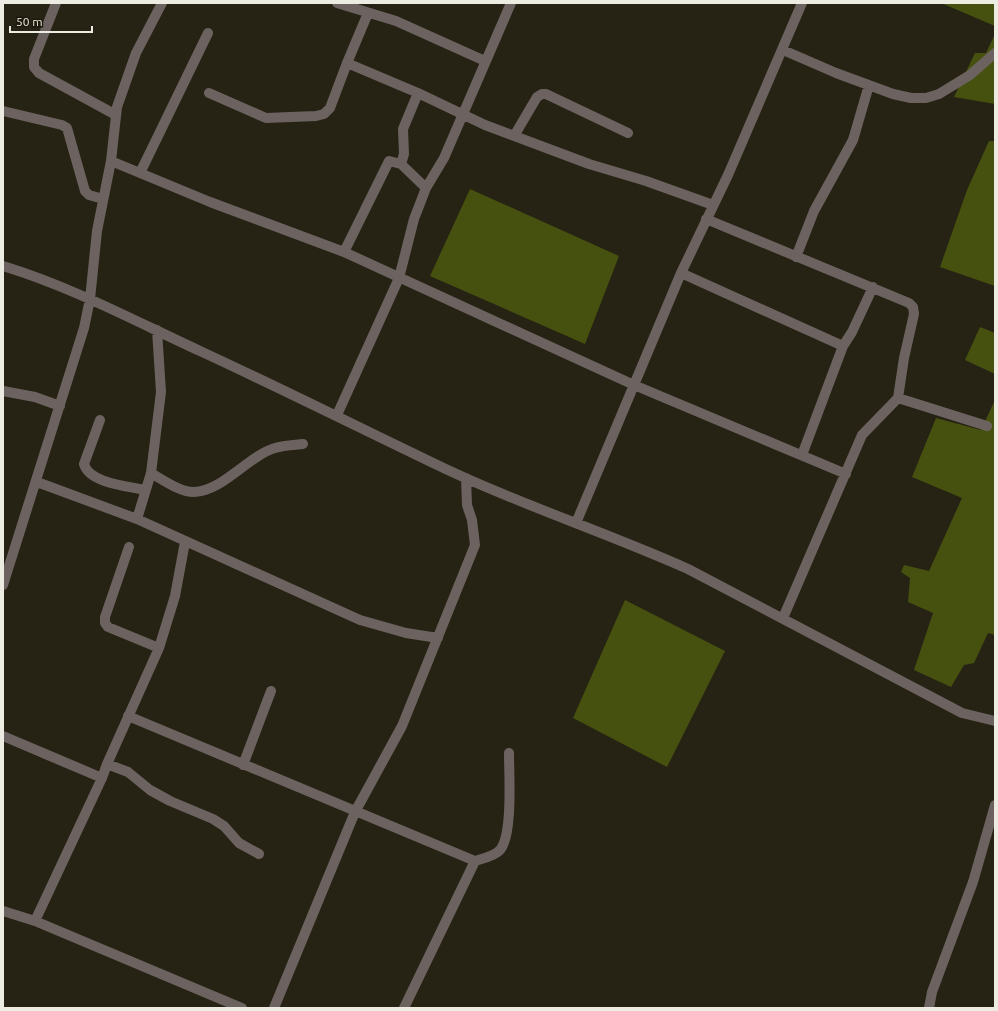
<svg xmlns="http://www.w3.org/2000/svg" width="998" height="1011" viewBox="0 0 998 1011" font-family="Ubuntu,sans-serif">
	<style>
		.green { fill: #46510f }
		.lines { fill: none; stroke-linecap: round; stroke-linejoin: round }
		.minor { stroke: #6c6360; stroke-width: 10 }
	</style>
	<rect width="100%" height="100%" fill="#262314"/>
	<path class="green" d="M941,3H995V26Z
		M995,34V104L954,97L975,53H986Z
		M989,141H995V286L940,267L967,190Z
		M470,189L619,256L585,344L430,276Z
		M980,327L995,333V374L965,360Z
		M995,400V635L988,633L974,663L964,665L951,687L914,670L933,613L908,602L910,578L901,572L904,565L929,571L962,498L912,477L936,418L981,430Z
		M625,600L725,651L667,767L573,718Z"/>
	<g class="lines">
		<path class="minor" d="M56,3L34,59V67L39,73L116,115
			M337,3L396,21L485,61
			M783,50L836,73L893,94L911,98H926L939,94L970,75L995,53
			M347,63L418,93L485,125L589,164L646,181L713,205
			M209,93L266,118L316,116L324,114L330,108L347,63L368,13
			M3,111L62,125L67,128L85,191L89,195L103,199
			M514,136L537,97L542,94H546L628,133
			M111,161L210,202L344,252L634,385L846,474
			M401,164L404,154L403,129L418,93
			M140,173L208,33
			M706,219L909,303L913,307L914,314L904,358L898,398L987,426
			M344,252L389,161L401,164L426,188
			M796,257L814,211L853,140L869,85
			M3,266C72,287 135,321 200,351C278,387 354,425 431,462C515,503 603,531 688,569L962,713L995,721
			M681,273L843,346
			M3,391L35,397L60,406
			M337,415L399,278L414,219L426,188L444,158L511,3
			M100,420L84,464C89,483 127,486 145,490
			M802,455L843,346L852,332L873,287
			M151,473C163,480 180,492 194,492C223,491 248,456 275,448C284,445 294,445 303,444
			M37,482L137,519L360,620L406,633L438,638
			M137,519L151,473L161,392L157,330
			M576,523L681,273L728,175L802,3
			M129,547L105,617V623L108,627L159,648
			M3,585L84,328L90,299L97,231L111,161L117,107L136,53L162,3
			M783,618L862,435L898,398
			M128,716L475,861C482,859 495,856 500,850C513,835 509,775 509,753
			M3,736L102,778
			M107,764L128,772L150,790L170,801L213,819L224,826L239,843L259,854
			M243,765L271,691
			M3,911L35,921L242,1008
			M35,921L102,778L107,764L159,648L175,596L185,542
			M274,1008L355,812L402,726L475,545L472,520L467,505L466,478
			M404,1008L475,861
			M929,1008L932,992L973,882L995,805"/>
	</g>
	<rect width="998" height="1011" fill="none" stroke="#edece2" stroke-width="8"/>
	<path d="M10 26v6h82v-6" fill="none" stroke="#edece2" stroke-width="2"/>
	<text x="16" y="26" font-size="12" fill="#edece2" stroke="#1c190b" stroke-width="3" paint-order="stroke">50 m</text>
</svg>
